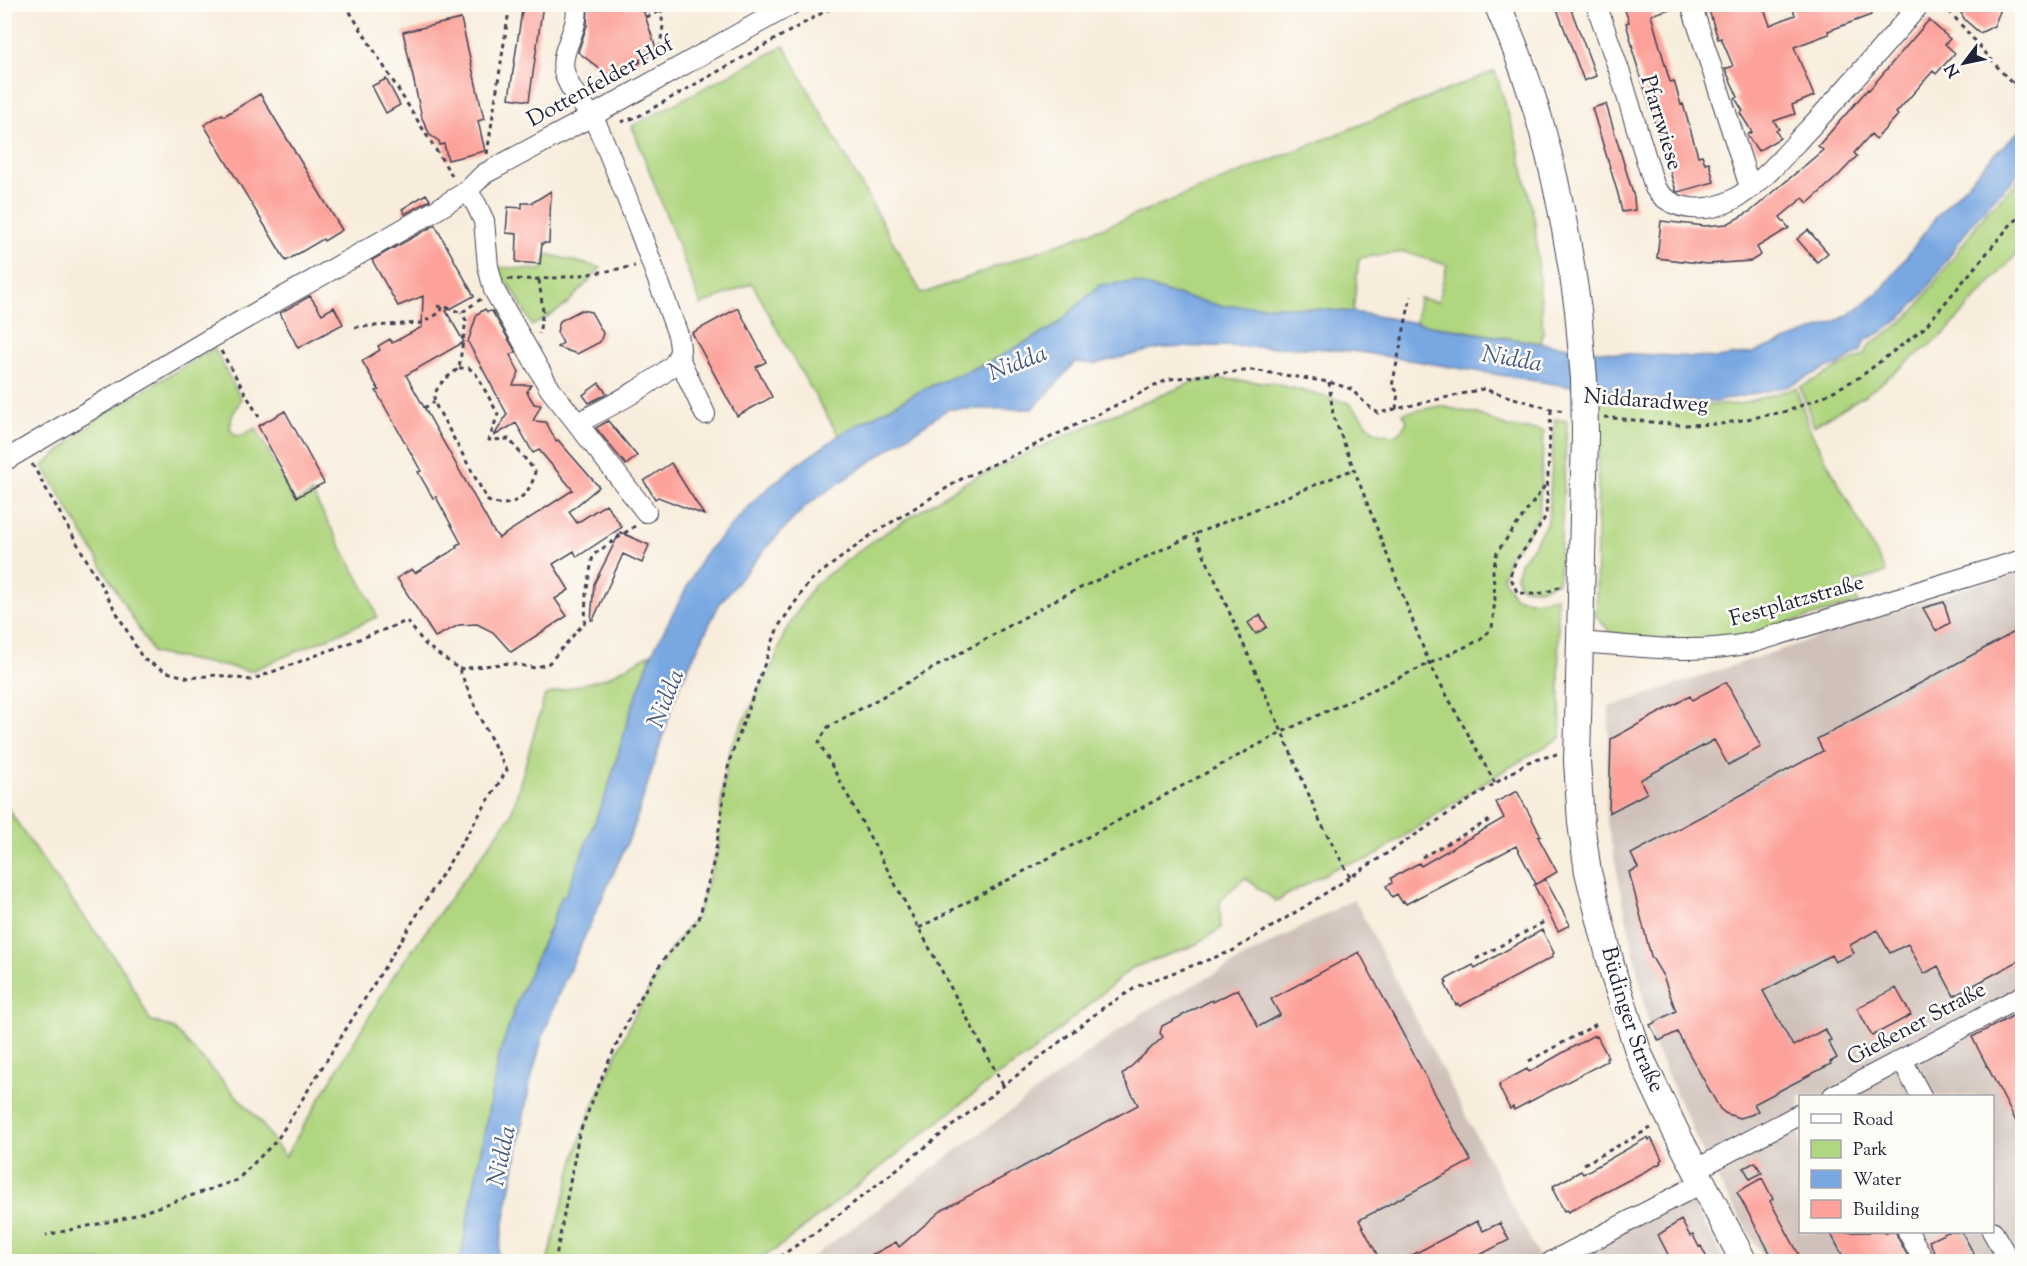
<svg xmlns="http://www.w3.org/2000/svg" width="2027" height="1266" viewBox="0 0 2027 1266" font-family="'Sorts Mill Goudy',serif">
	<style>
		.industrial { fill: #cfc1ba; fill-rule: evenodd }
		.green { fill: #b0d680; stroke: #697c5e; stroke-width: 1.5 }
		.water { fill: #78a7e2; stroke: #4d648e; stroke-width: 1.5 }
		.building { fill: #fca29a }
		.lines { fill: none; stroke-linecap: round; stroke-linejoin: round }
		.minor-casing { stroke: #424053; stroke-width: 22 }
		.major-casing { stroke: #424053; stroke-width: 28 }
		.path { stroke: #424053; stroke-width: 3; stroke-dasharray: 4.5 4.5; stroke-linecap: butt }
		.minor { stroke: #fff; stroke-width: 20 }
		.major { stroke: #fff; stroke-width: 26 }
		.major-bridge-casing { stroke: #424053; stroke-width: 28; stroke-linecap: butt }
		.major-bridge { stroke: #fff; stroke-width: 26 }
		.labels { text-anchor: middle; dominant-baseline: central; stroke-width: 5; stroke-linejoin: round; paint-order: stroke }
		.street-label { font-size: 22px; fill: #22223b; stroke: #fdfcf7 }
		.water-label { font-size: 24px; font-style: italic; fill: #44577e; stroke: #fdfcf7 }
	</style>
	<rect width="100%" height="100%" fill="#fdfcf7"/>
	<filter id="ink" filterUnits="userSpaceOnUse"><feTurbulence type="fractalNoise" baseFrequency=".0167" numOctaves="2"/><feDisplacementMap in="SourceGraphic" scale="12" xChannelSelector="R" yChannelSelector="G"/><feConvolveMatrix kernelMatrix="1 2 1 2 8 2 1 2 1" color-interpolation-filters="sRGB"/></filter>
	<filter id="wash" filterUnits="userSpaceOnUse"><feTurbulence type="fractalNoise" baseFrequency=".008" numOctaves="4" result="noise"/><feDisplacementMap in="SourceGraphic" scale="24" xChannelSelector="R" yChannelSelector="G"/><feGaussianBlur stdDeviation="1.35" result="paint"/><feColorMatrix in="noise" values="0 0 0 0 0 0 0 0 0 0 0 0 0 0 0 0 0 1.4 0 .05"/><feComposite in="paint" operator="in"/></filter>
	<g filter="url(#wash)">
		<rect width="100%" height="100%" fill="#f8eddc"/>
		<path class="industrial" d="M2022,569V1261H1766L1709,1166L1652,1041L1606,818L1609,707ZM1800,1096H1992V1232H1800Z
			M1354,899L1539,1257L1680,1180L1725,1261L806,1262L1145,1011Z"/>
		<path class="green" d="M784,46L922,294L1107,226L1495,71L1517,142L1535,222L1543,330L1541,343L1416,323L1419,298L1438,302L1447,265L1404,252L1359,258L1353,312L1280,306H1222L1172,294L1134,282L1100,285L1054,327L991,361L924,389L839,436L791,355L752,283L701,305L632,126Z
			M2022,177V248L1945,333L1867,394L1814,426L1800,387L1864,355L1870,344L1893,330L1915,310L1984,215Z
			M547,254L601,268L565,306L532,326L516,295L495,267L542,270Z
			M214,348L241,399L232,416L230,429L234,434L240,436L256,428L295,503L312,493L371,601L377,617L251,671L153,653L43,466L101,416Z
			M1220,379L1272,383L1349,403L1374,431L1382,434L1394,435L1402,430L1407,421L1403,413L1440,406L1477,414L1508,427L1544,431L1539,516L1525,538L1509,557L1503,577L1514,597L1534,601L1557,597L1561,737L1485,782L1370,859L1341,865L1276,901L1245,878L1220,900L1221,928L1195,945L1132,968L1028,1056L998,1075L775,1250L750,1262H547L578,1146L589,1115L631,1022L670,950L697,915L719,845L723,783L731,746L774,662L785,632L814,585L874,540L966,482L1100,420L1196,381Z
			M1796,388L1811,432L1886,572L1851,584L1858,603L1727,641L1658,639L1611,633L1596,616L1599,396L1675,407L1739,404Z
			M1555,419L1567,421L1559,574L1558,582C1545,588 1535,591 1521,587L1516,576L1521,561L1531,549L1548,521Z
			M652,653L630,713L608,789L565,897H562L554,914L555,915L518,999L498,1059L460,1261H5L4,803L46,865L125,972L150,1020L174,1029L259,1120L285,1157L394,975L511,815L545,695L608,677Z"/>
		<path class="water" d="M2022,128V171C2008,185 1993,198 1980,214C1944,255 1920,320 1865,340L1861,351L1837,366L1828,367L1789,386L1715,402L1646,399L1360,352L1314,348L1213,346L1161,348L1094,364L1075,362L1054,387L1032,409H948L807,505L773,540L720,603L678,688L633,830L559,993L542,1039L530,1083L497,1261L460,1262L498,1059L518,999L555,916L554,915L562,896H565L608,789L630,713L652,653L704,555L759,496L791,469L846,431L924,389L991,361L1054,327L1100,285L1134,282L1172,294L1222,306H1280L1353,312L1504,338L1614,353L1717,358L1752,353L1818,329L1845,317L1865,303L1883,288L1937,216L1992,157Z"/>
		<g id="blocks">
			<path class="building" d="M523,4H543L529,101L509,98Z
				M588,4H641L656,48L613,79L578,52L587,25Z
				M1555,4H1569L1596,76L1584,81Z
				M1623,4H1675L1676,7L1651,15L1670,82L1674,81L1681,105L1683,104L1698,156L1702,155L1705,163L1709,162L1714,182L1678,192L1676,191L1632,49L1633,48L1626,23L1629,22Z
				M1707,4H1762L1770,25L1795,15L1793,9L1806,4H1867L1871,15L1828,31L1829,34L1794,47L1814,96L1792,105L1795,114L1774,121L1779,129L1776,131L1780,138L1758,151L1747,135L1752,132L1740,113L1743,111L1735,98L1738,97L1725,69L1733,66L1721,38L1718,39Z
				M1956,4H2003L1994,26L1980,33L1965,20Z
				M461,19L484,119L478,121L485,151L448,160L444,144L440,145L439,141L430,135L422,118L403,32Z
				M1929,20L1950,39L1945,44L1955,53L1936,74L1933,71L1896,113L1898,115L1876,139L1871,134L1854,153L1857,156L1838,176L1808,203L1803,198L1780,217L1789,228L1757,247L1761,255L1751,261L1707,264L1657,258L1661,221L1705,226L1727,224L1751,211L1823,150L1818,146L1868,89L1869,90Z
				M386,79L400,105L386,113L372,86Z
				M260,94L342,230L324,241L323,239L286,261L204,125L222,114L224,116Z
				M1606,104L1634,197L1635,210L1622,212L1618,194L1592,108Z
				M551,191L549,243H542L540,264L516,262L517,234L506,233L508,207L522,208V203H532Z
				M426,194L430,200L405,214L402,209Z
				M435,225L474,296L446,311L464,342L406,375L494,532L499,538L573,490L539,450L533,453L516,423L494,436L507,414L468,342L477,314L485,309L487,312L492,311L516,352L510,355L519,372L513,385H531L527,392L534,404L541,405L533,421L546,422L556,441L558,440L599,487L569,512L577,523L606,504L622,527L577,557L574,551L553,564L569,590L555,599L567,616L511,652L493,632L477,624L459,625L435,637L397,578L412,569L415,573L457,548L456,545L461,543L436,497L433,498L418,472L421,471L376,391L379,390L362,361L380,350L378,346L390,339L392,343L422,327L423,296L398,306L372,260Z
				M1808,230L1828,253L1817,262L1797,239Z
				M310,296L322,314L334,307L343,324L298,348L280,313Z
				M738,308L766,362L756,367L772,397L737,416L692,333Z
				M581,310L591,312L603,333L600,342L577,354L557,347L563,343L557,332L560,321Z
				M599,383L607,394L589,403L583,395Z
				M285,411L324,483L297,497L258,426Z
				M608,421L637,456L626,465L596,428Z
				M671,463L704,515L658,497L655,499L644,481Z
				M620,532L649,545L642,563L623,554L593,620H591L594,584Z
				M1944,602L1950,623L1936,631L1923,608Z
				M1260,615L1267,627L1256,634L1248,623Z
				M2022,628V959L1954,996L1938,966L1924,974L1908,944L1890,953L1877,930L1850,945L1854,953L1835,962L1831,955L1763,991L1793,1046L1825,1029L1831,1040L1828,1041L1837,1058L1830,1062L1831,1064L1754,1104L1758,1111L1751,1115L1739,1118L1725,1113L1720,1109L1677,1032L1659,1041L1650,1025L1676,1011L1663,976L1651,956L1629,872L1638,868L1631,854L1823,751L1817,739Z
				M1726,682L1761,747L1728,765L1714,740L1640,780L1647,793L1609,813L1611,739L1690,696L1692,700Z
				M1517,791L1541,836L1538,837L1557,872L1536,884L1516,846L1406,904L1404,901L1402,902L1397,894L1392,897L1386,886L1392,883L1391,878L1419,863L1421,866L1504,818L1496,802Z
				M1545,879L1570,925L1558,931L1534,885Z
				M1542,930L1554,953L1552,955L1553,957L1460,1006L1458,1004L1456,1005L1445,984L1447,983L1445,980L1473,965L1475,968Z
				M1359,952L1471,1161L1359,1220L1381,1262H859L896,1242L899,1247L942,1210L1138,1105L1122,1075L1163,1037L1160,1033L1162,1026L1212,1000L1213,1002L1238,989L1258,1027L1280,1015L1271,999Z
				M1896,988L1911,1015L1872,1036L1857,1008Z
				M2022,1011V1133L1972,1037Z
				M1594,1035L1595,1037L1597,1036L1608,1057L1606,1058L1607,1061L1514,1110L1513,1107L1510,1109L1499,1087L1500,1086L1499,1084L1527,1069L1529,1072Z
				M1648,1137L1649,1140L1651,1138L1662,1159L1660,1161L1661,1163L1568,1212L1566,1210L1564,1211L1553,1190L1555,1189L1553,1186L1581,1171L1583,1174Z
				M1755,1162L1762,1173L1750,1179L1744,1168Z
				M1762,1178L1773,1199L1770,1201L1803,1262H1775L1737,1192Z
				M1681,1220L1690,1236L1693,1235L1699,1247L1701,1246L1709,1262H1672L1658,1235Z
				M1477,1221L1483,1231L1500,1223L1509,1240L1466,1262H1399Z
				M1830,1232H1896L1898,1238L1911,1262H1846Z
				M1948,1232H1962L1978,1262H1940L1929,1241Z"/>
		</g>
	</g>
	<g filter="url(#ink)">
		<use href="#blocks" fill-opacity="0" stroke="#424053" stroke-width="1.5"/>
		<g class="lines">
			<defs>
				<path id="minor" d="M1596,4L1620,73L1655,188C1673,213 1709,213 1734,199C1760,185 1784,156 1804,134C1844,92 1882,48 1920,4
					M1691,4L1750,187
					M467,191L476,204L484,221L488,266L494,290L550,389L577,423C599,412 668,377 678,358C682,350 679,343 678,335C653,266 628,197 599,130C590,109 569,93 564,71C559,50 581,27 576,4
					M678,356L705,414
					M577,423L646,512
					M4,461L213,337L428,215L467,191L484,174L592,116L792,4
					M1579,642C1639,646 1692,655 1751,643L2022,560
					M1902,1060L1921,1096
					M1833,1096L2022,996
					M1695,1170L1800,1114
					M1992,1231L2010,1262
					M1908,1232L1925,1262
					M1551,1262L1702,1183"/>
				<g id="major">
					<path d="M1497,4C1542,104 1563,203 1578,310"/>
					<path id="s1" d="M1585,435L1577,761L1581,823L1588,872L1614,976L1639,1054L1675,1130L1744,1262"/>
				</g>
			</defs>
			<use href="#minor" class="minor-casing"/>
			<use href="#major" class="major-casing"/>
			<path class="path" d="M345,4L454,179
				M1943,4L2022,95
				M646,17L678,4
				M2012,83L2022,78
				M608,85L660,47L663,26L661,11
				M621,122L637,117L838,4
				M487,154L510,4
				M508,279C551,281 592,274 635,266
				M539,280L543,311L539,334
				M437,306L449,308L461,313L481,299
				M355,327L422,323L441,312L442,307
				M221,351L259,417
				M459,368H469L476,374L498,414L489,440L509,439L535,471C532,495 511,511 488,501L434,402C434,385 447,378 459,368L466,320L461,313
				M1329,382L1333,415L1429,663L1495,783
				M424,408L434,402
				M1396,409L1398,392L1392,386L1411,296
				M1551,410L1546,516L1527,546L1516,560L1510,576L1517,592C1534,596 1545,594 1561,586
				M1604,417L1680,425L1721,424L1788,411L1824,396L1860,377L1924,328L2012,223L2022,216
				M32,464L143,659L167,672L189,678L217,675L251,680L407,621L426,645L459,669L481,720L507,770L277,1140L237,1180L126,1218L46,1235
				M459,669L509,663L535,668L549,663L585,622L586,594L593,555L635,526
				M1422,857L1490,820
				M1350,877L1320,821L1282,732L1480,640L1492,628L1495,599L1493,571L1497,552L1547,483
				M919,928L1282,732L1195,534L1354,469
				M1476,959L1544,922
				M1529,1061L1597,1024
				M1003,1085L819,742L828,727L1057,599L1195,534
				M1584,1164L1651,1128
				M555,1262L579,1134L608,1063L632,1012L663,960L699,919L715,856L729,762L778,627L810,581L871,535L963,478L1027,449L1169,379L1252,370L1329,382L1351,389L1367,405L1378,413L1483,389L1551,409L1565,411
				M772,1262L819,1230L1103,1008L1140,985L1232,951L1304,907L1528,762L1557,754"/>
			<use href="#minor" class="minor"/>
			<use href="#major" class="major"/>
			<defs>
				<path id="major-bridge" d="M1578,310L1584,379L1585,435"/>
			</defs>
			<use href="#major-bridge" class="major-bridge-casing"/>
			<use href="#major-bridge" class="major-bridge"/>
		</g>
	</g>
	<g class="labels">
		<g class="street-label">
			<text transform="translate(601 83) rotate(-29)">Dottenfelder Hof</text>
			<text transform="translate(1660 123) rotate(73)">Pfarrwiese</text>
			<text transform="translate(1646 402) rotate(4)">Niddaradweg</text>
			<text transform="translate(1797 602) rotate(-16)">Festplatzstraße</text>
			<text stroke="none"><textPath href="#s1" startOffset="592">Büdinger Straße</textPath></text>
			<text transform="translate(1917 1025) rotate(-28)">Gießener Straße</text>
		</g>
		<g class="water-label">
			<text transform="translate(1512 360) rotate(10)">Nidda</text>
			<text transform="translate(1018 364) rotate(-21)">Nidda</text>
			<text transform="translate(667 699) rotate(-68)">Nidda</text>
			<text transform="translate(503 1156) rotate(-78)">Nidda</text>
		</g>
	</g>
	<rect width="2027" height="1266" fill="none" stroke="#fdfcf7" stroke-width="24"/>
	<rect x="1799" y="1095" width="195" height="138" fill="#fdfcf7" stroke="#a5a5ac" stroke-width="1.5"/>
	<rect x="1811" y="1114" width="30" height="9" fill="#ffffff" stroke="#a5a5ac" stroke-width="1.5"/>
	<text x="1853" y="1125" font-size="18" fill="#22223b">Road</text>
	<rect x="1811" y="1140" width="30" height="18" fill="#b0d680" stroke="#a5a5ac" stroke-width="1.5"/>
	<text x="1853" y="1155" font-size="18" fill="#22223b">Park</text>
	<rect x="1811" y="1170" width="30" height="18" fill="#78a7e2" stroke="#a5a5ac" stroke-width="1.5"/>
	<text x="1853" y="1185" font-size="18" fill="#22223b">Water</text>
	<rect x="1811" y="1200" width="30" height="18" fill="#fca29a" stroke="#a5a5ac" stroke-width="1.5"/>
	<text x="1853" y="1215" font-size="18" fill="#22223b">Building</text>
	<g transform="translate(1964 63) rotate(238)" stroke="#fdfcf7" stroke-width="4.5" paint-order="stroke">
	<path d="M0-4.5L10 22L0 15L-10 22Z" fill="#22223b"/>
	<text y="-9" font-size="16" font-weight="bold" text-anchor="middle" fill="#22223b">N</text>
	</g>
</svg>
